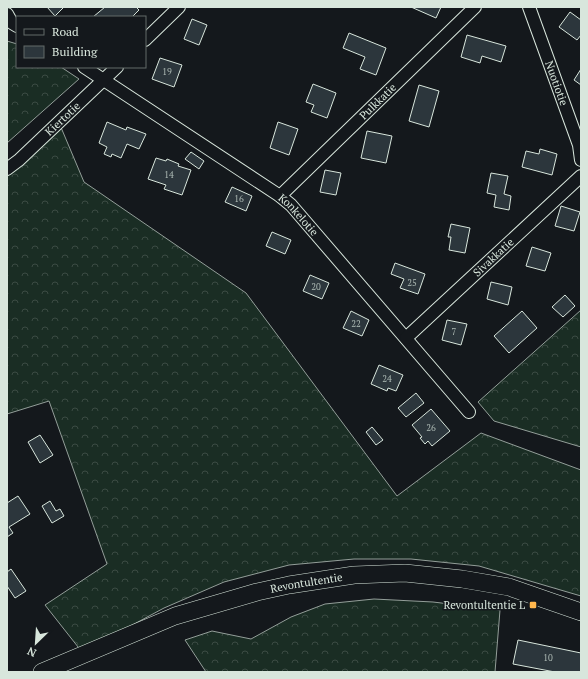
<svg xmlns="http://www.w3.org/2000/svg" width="588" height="679" viewBox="0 0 588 679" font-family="'PT Serif',serif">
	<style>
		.forest { fill: url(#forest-crowns); stroke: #939e99 }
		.building { fill: #2c363c; stroke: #d8e6dc }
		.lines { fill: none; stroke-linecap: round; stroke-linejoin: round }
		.street-casing { stroke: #d8e6dc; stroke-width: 14 }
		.secondary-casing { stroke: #d8e6dc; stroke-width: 18 }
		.street { stroke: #14181c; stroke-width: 12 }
		.secondary { stroke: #14181c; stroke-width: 17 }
		.poi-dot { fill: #ffb74d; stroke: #14181c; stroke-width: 1.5 }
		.labels { text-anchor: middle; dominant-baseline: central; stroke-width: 3; stroke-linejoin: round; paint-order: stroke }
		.number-label { font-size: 9px; fill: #adbab4 }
		.street-label { font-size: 11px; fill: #d8e6dc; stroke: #14181c }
		.poi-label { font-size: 11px; fill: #d8e6dc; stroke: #14181c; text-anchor: end }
	</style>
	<defs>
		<pattern id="forest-crowns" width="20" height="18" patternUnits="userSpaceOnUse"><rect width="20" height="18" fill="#1a2d24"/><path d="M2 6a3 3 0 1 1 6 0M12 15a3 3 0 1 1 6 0" fill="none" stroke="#3b4b43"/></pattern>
	</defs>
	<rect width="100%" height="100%" fill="#14181c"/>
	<path class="forest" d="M7,41L17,44V67H61L79,79L7,143Z
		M60,125L84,182L246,293L397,496L481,433L581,470V596L479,566L411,559H354L289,565L224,582L164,608L82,652L45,605L107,564L49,401L7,414V177Z
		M581,310V447L494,421L478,402Z
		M374,599L433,602L500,610L495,672H206L185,640L212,631L251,639L291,617L325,604Z"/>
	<path class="building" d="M47,7H64L55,16Z
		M105,7H136L139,10L132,17H93Z
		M411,7H441L436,18Z
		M570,12L581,20V35L577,40L559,27Z
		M192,19L207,25L199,45L184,39Z
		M349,33L386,48L376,75L360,69L365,57L343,48Z
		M467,35L506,46L501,62L482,56L480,63L461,57Z
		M160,58L182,65L174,87L152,79Z
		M581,69V85L574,80Z
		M313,84L336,93L327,118L311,112L314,105L306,102Z
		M419,85L439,91L429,127L409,121Z
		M107,122L126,130L127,127L146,134L139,149L127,144L121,158L112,154L111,157L104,154L107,147L99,143Z
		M278,122L298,129L289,155L270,148Z
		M367,131L392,136L386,163L361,158Z
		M540,149L557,154L552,175L522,167L526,151L539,154Z
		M191,152L204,161L199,169L185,159Z
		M156,158L166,161L167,159L179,164L178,166L191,170L182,195L164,189L166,185L148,179Z
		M325,170L341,173L336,195L320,192Z
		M491,173L508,176L504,194L511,196L509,210L494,207L496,195L487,193Z
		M232,187L252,196L246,211L225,202Z
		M561,206L580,212L574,231L555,226Z
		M451,224L470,228L465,253L449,250L451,237H448Z
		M272,232L291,240L285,254L266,246Z
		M532,247L551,253L545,271L526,266Z
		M395,263L425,274L418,294L400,288L404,279L391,274Z
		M310,275L329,283L322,299L303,291Z
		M491,282L512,287L508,305L487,299Z
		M565,295L575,306L563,317L552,307Z
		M351,311L369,320L362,336L343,328Z
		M522,311L537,328L509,353L494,336Z
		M447,320L467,324L461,345L442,340Z
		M379,365L403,375L396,391L388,388L387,391L371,384Z
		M416,393L424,403L406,417L398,408Z
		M431,409L450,431L432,446L428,441L425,444L420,438L422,437L412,425Z
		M372,427L383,440L376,445L366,432Z
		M40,435L53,455L40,463L28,442Z
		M18,496L30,514L9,527L13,533L7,537V503Z
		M50,501L56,511L60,509L64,516L52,523L42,506Z
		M11,569L26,591L15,598L7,586V572Z
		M518,640L581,653V672H555L513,664Z"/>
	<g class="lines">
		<defs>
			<g id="street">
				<path id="s1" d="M529,7L579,145L581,160"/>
				<path d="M7,14L12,23L17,26"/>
				<path d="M145,40L179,7"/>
				<path id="s2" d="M84,67L280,196L291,205L469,412"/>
				<path id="s3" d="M7,169L19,160L117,67"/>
				<path id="s4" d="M280,196L475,7"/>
				<path id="s5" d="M406,338L581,176"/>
			</g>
			<g id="secondary">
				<path id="s6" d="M42,672L175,616L257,592L289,585L354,575L405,573L462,579L509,587L581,612"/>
			</g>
		</defs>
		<use href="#street" class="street-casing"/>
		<use href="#secondary" class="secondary-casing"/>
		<use href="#street" class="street"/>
		<use href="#secondary" class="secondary"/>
	</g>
	<rect class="poi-dot" x="529" y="601" width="8" height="8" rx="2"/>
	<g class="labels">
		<g class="number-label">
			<text x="167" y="72">19</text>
			<text x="169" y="175">14</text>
			<text x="239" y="199">16</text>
			<text x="412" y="283">25</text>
			<text x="316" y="287">20</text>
			<text x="356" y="324">22</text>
			<text x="454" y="332">7</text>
			<text x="387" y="379">24</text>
			<text x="431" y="428">26</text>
			<text x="548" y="658">10</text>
		</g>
		<g class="street-label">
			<text stroke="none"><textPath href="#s1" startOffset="81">Nuotiotie</textPath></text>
			<text stroke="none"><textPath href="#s4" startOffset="136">Pulkkatie</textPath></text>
			<text stroke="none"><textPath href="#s3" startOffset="75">Kiertotie</textPath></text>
			<text stroke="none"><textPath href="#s2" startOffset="261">Konkelotie</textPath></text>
			<text stroke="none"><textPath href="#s5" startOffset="119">Sivakkatie</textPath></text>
			<text stroke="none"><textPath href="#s6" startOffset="280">Revontultentie</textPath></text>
		</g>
		<g class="poi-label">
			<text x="525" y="605">Revontultentie L</text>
		</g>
	</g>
	<rect width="588" height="679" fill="none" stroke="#d8e6dc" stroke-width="16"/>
	<rect x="16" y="16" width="130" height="52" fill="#14181c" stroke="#626a69"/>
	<rect x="24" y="29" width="20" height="6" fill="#14181c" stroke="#626a69"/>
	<text x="52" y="36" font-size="12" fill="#d8e6dc">Road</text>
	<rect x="24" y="46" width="20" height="12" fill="#2c363c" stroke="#626a69"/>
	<text x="52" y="56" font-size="12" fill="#d8e6dc">Building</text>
	<g transform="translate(36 643) rotate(205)" stroke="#14181c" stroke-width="3" paint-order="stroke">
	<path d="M0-3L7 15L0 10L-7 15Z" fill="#d8e6dc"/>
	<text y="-6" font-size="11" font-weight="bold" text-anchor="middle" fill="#d8e6dc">N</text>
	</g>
</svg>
